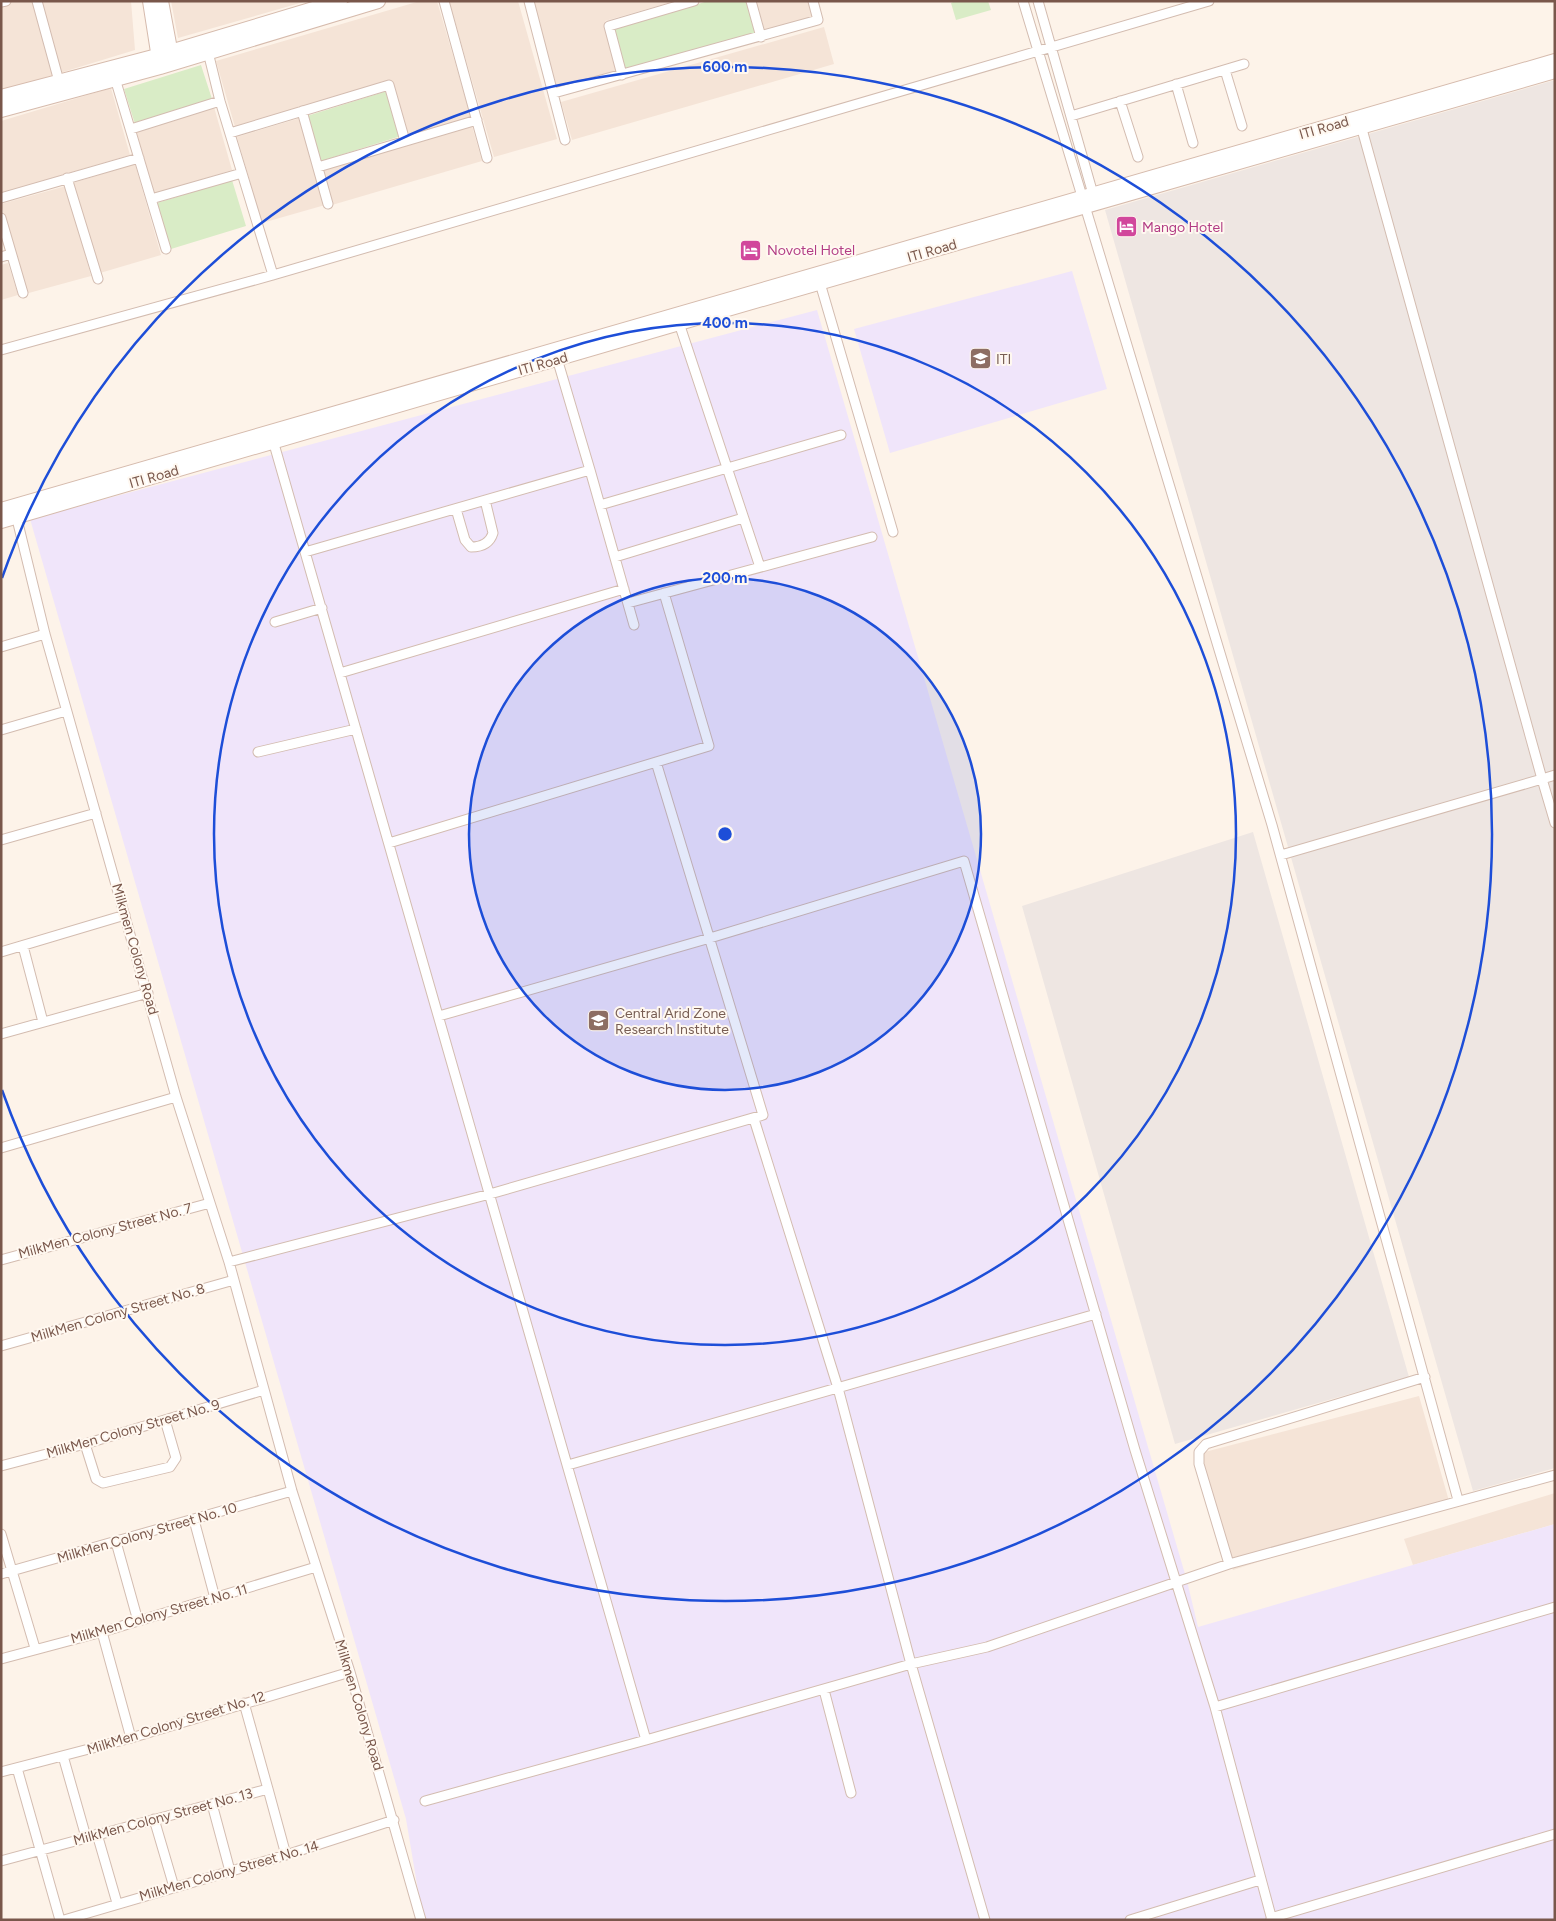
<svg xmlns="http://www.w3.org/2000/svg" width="1556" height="1921" viewBox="0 0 1556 1921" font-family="Figtree,sans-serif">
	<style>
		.residential { fill: #f5e4d7 }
		.industrial { fill: #eee6e2 }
		.education { fill: #f0e5fa }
		.green { fill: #d9ecc6 }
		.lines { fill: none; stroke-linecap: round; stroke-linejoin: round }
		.street-casing { stroke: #d3bcb0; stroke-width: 11 }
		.secondary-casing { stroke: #d6bbad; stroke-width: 16 }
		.street { stroke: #fff; stroke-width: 9 }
		.secondary { stroke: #fff; stroke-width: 14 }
		.ring { fill: none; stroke: #1d4ed8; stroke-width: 2.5 }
		.labels { text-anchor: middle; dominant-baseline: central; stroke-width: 4; stroke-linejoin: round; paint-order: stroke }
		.street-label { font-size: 14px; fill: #79574b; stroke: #fff8f0 }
		.hotel-label { font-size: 14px; fill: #b23c85; stroke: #fff8f0; text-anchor: start }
		.education-label { font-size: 14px; fill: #785e54; stroke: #fff8f0; text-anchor: start }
		.centre { fill: #1d4ed8; stroke: #fff8f0; stroke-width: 2.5 }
		.ring-label { font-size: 15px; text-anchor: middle; font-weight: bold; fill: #1d4ed8; stroke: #fff8f0; stroke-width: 4; stroke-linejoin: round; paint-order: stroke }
	</style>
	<rect width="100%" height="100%" fill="#fdf3e9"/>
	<path class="residential" d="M1,1H131L135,50L1,91Z
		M171,1H307L178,38Z
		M420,1H437L471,117L409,136L393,81L235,127L216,61Z
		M449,1H518L557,139L494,157Z
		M532,1H675L605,21L619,70L557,88Z
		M756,1H808L813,18L765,32Z
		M824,27L834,64L572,140L561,102Z
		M111,88L130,155L1,193V121Z
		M214,107L232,170L154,194L136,130Z
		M300,118L325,205L262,223L237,137Z
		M472,126L482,161L332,205L322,170Z
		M135,164L161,255L100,273L73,183Z
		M66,186L91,276L25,294L1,204Z
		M8,263L18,295L1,300V265Z
		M1419,1396L1449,1501L1233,1570L1197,1454Z
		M1555,1493V1524L1413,1565L1404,1539Z"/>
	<path class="industrial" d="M1555,80V1468L1473,1491L1105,210Z
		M1253,832L1409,1377L1175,1444L1022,906Z"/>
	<path class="education" d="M1072,271L1107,389L890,453L854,329Z
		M817,310L1187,1581L1198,1627L1555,1524V1920H423L406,1819L30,519Z"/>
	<path class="green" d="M708,1H748L757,32L624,71L612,30Z
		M955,1H988L991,10L956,20L951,3Z
		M201,65L212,99L135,124L124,89Z
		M387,91L401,136L321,161L307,116Z
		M232,180L246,226L171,249L157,203Z"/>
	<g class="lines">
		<defs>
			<path id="street" d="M37,1L60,85
				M444,1L487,158
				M529,1L565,140
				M751,1L761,37
				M1023,1L1272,825L1458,1500
				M1038,1L1093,194
				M1,2L6,1
				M208,52L220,101L273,275
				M1225,70L1242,126
				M114,75L166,249
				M622,75L609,26L694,1
				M1176,84L1193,143
				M554,93L818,20L813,1
				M1120,101L1138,157
				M302,111L328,204
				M1071,116L1244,64
				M1360,122L1542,779L1555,775
				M131,129L220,101
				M230,133L389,85L405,141
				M318,167L477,120
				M67,178L98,279
				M1,198L139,158
				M151,199L242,173
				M1,218L23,293
				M1,257L11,254
				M820,283L893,532
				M679,323L760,567
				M1,350L273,275L1209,1
				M556,355L590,470
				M272,437L646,1740L425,1801
				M600,505L841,435
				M456,509L465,540L471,547C482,547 490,543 493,533L485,500
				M15,511L45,634L176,1097L229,1262L292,1491L350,1672L421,1920
				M305,552L590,470L634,625
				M615,557L743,518
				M628,603L872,537
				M275,622L322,608
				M1,647L45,634
				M340,673L624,589
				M1,730L66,711
				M258,752L356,729
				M1,840L96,813
				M389,843L709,746L664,593
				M1281,855L1542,779L1555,823
				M23,946L43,1022
				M1,952L125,915
				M439,1016L710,938L964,861L1135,1450L1215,1707L1272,1920
				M1,1034L148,993
				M754,1119L838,1388L911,1664L985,1920
				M1,1148L176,1097
				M1,1260L210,1203
				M229,1262L490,1194L763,1115L656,762
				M1,1346L234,1280
				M85,1444L96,1479L103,1483L170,1467L176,1458L165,1420
				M568,1465L1096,1314
				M1,1466L85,1444L264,1390
				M194,1520L215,1598
				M1,1534L35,1648
				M116,1542L138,1621
				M1229,1564L1199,1464V1452L1206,1444L1425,1377
				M1,1574L292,1491
				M102,1632L131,1738
				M1,1659L102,1632L316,1567
				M824,1690L851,1793
				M1215,1707L1555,1607
				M646,1740L911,1664L987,1647L1229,1564L1555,1475
				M63,1756L86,1837
				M17,1768L60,1920
				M1,1772L131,1738L350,1672
				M268,1789L286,1855
				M212,1804L230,1871
				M154,1819L174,1887
				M97,1834L117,1903
				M1,1861L268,1789L244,1703
				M1271,1918L1555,1834
				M64,1920L286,1855L394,1820
				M1130,1920L1260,1880"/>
			<path id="secondary" d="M150,1L160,65
				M161,1L172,60
				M1,97L157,56L340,1
				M1,110L160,67L378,1
				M1,510L1555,61
				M1,521L679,323L1555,71"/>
		</defs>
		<use href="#street" class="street-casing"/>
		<use href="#secondary" class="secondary-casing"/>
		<use href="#street" class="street"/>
		<use href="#secondary" class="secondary"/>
	</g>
	<circle cx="725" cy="834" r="256" fill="#1d4ed8" fill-opacity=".12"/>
	<g class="ring">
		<circle cx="725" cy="834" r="256"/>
		<circle cx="725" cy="834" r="511"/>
		<path d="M2 578A767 767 0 1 1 2 1090"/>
	</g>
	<defs>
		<symbol id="hotel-square" viewBox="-11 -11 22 22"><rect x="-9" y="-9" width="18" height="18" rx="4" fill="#d1479c" stroke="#fff8f0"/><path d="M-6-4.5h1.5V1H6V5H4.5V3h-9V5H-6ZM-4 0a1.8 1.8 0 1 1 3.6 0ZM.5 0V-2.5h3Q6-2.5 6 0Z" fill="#fff"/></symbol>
		<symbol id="university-square" viewBox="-11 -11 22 22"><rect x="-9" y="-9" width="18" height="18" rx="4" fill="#8d6e63" stroke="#fff8f0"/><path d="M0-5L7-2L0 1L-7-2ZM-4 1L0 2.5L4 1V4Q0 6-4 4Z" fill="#fff"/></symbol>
	</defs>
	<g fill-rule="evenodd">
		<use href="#hotel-square" x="1114" y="214" width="25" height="25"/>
		<use href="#hotel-square" x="738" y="238" width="25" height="25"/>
		<use href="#university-square" x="968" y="346" width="25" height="25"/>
		<use href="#university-square" x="586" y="1008" width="25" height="25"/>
	</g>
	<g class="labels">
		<g class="street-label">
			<text transform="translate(1324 128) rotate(-16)">ITI Road</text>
			<text transform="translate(932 251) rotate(-16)">ITI Road</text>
			<text transform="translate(543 364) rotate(-16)">ITI Road</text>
			<text transform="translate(154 477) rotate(-16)">ITI Road</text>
			<text transform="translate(135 949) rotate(74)">Milkmen Colony Road</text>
			<text transform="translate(105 1231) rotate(-15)">MilkMen Colony Street No. 7</text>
			<text transform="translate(118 1313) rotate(-16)">MilkMen Colony Street No. 8</text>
			<text transform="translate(133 1429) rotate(-16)">MilkMen Colony Street No. 9</text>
			<text transform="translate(147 1533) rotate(-16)">MilkMen Colony Street No. 10</text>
			<text transform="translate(159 1614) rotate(-16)">MilkMen Colony Street No. 11</text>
			<text transform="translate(359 1705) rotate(73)">Milkmen Colony Road</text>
			<text transform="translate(176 1723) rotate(-17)">MilkMen Colony Street No. 12</text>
			<text transform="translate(163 1817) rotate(-15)">MilkMen Colony Street No. 13</text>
			<text transform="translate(229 1871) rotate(-16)">MilkMen Colony Street No. 14</text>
		</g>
		<g class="hotel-label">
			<text x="1142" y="227">Mango Hotel</text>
			<text x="767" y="250">Novotel Hotel</text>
		</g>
		<g class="education-label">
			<text x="996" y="359">ITI</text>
			<text x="615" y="1013">Central Arid Zone<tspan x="615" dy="16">Research Institute</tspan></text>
		</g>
	</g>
	<circle cx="725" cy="834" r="8" class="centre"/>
	<g class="ring-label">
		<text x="725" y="72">600 m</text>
		<text x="725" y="328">400 m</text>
		<text x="725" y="583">200 m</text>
	</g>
	<rect width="1556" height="1921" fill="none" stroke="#79574b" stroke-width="5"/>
</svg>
